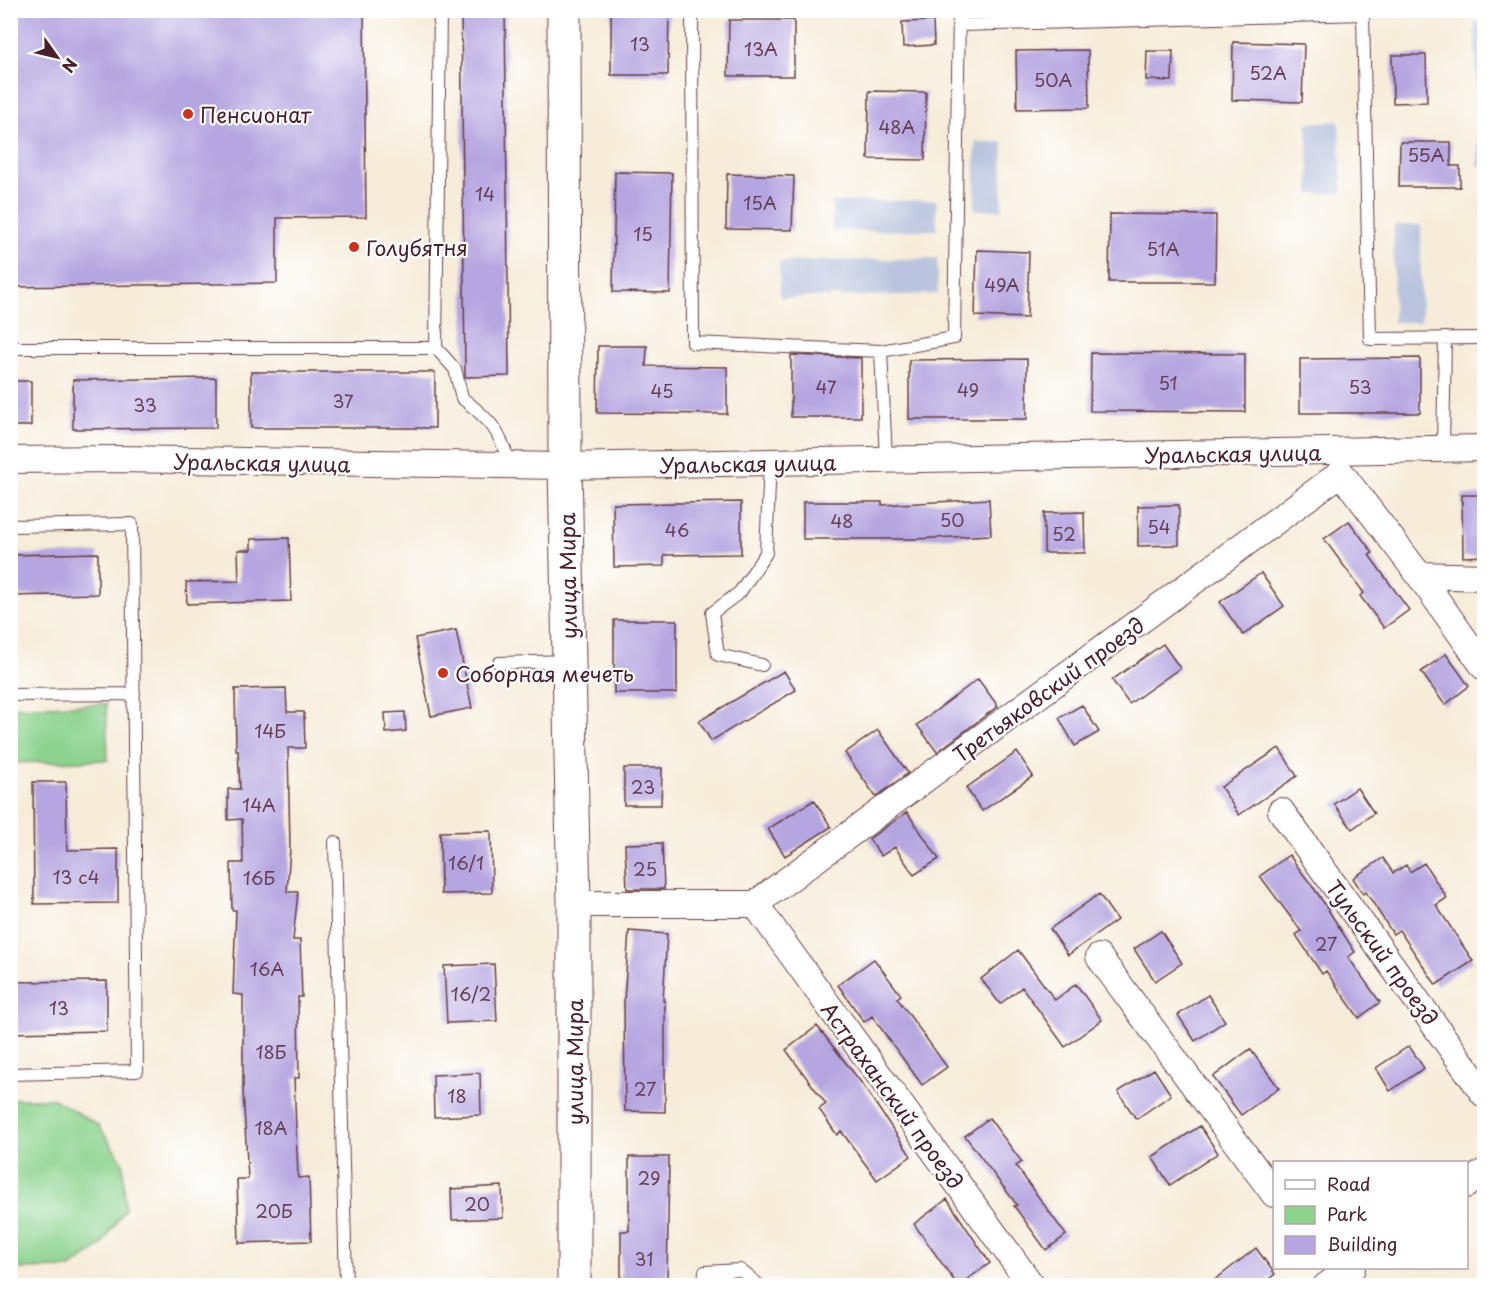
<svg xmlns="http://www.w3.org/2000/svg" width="1495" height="1296" viewBox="0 0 1495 1296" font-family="'Playpen Sans',sans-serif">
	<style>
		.industrial { fill: #bac4de }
		.green { fill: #8cd38e; stroke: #6b795c; stroke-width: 1.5 }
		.building { fill: #b5a5e0 }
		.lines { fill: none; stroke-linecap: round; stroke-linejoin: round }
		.lane-casing { stroke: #643e45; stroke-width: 14 }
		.street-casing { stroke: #643e45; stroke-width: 28 }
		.secondary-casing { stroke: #643e45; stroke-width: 35 }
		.lane { stroke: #fff; stroke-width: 12 }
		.street { stroke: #fff; stroke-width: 26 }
		.secondary { stroke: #fff; stroke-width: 33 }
		.poi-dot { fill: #c8321e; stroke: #fff; stroke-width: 2 }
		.labels { text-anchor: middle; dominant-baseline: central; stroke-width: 4.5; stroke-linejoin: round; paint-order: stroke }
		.number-label { font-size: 18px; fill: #654058 }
		.poi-label { font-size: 21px; fill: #4a1f2b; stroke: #fff; text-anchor: start }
		.street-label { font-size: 21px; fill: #4a1f2b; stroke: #fff }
	</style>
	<rect width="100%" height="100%" fill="#fff"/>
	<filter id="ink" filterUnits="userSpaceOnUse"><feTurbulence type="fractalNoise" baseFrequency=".0167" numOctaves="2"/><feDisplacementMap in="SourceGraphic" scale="12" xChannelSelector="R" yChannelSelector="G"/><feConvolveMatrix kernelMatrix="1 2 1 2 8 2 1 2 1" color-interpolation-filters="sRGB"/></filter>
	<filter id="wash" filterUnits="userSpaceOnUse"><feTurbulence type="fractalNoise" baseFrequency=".008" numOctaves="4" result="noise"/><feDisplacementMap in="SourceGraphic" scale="24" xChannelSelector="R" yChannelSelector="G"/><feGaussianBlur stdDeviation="1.35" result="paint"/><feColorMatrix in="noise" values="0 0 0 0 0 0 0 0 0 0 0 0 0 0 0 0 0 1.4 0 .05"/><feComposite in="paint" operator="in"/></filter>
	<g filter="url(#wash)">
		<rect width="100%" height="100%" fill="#f6ecd9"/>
		<path class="industrial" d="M1475,22H1484V166H1478Z
			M1339,121L1342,193L1310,194L1307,123Z
			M975,142H1003L1002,210H975Z
			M936,200L937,230L832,231V202Z
			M1394,225H1421V322H1393Z
			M937,258L938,294L780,298L779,262Z"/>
		<path class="green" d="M106,704L108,760L11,763V707Z
			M11,1099H54L98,1125L123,1162L125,1209L101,1246L70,1268L11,1269Z"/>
		<g id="blocks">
			<path class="building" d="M10,10H364L366,217L277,218V283L10,287Z
				M461,10H505L509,376L465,377V375Z
				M611,10H669L668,75H611Z
				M729,20H794V76H728Z
				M933,21L934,45L903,47L902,22Z
				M1233,42L1304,44L1302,102L1232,100Z
				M1088,50L1089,108L1017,109L1016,51Z
				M1147,51H1173L1172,81L1146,80Z
				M1392,55H1426L1427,102L1393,103Z
				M869,91L926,92L925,160L868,159Z
				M1400,142H1451V166H1460V187H1399Z
				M615,172L672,173L670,293L613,292Z
				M727,174L794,176L792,230L726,229Z
				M1110,214L1216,215L1215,282H1109Z
				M977,250L1029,252L1027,318L975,316Z
				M598,346H647L646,366L727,367V414L597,413Z
				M1091,353L1245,354V412L1090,411Z
				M791,355L861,358V417H791Z
				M1420,358V413H1300V359Z
				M1027,359V419H909V360Z
				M251,372H435V428H251Z
				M216,378V428L73,429V380Z
				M10,381H31V426H10Z
				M1462,495H1485V556L1463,557Z
				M989,499L991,535L915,539H803V502H882V505Z
				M741,502V554L664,555V566L614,567L613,504Z
				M1179,505V545L1138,546V506Z
				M1084,512L1085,553H1044V513Z
				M1349,521L1373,553L1369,555L1409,610L1384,628L1360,596L1364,593L1324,539Z
				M289,538L291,601L187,604L186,582L239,581L238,550H251V539Z
				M98,553V594L10,596V555Z
				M1261,573L1284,606L1243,635L1220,602Z
				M614,620H677V693H614Z
				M456,630L472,708L431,716L415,638Z
				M1163,644L1180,668L1129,704L1112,680Z
				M1446,654L1469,686L1445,705L1421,672Z
				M784,671L796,690L711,741L699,721Z
				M978,679L998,706L937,752L917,725Z
				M286,688L287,712H304L305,748H288L290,848L287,892H298L293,940H300L302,997H298L299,1078H294L298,1178L309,1177L311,1241L239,1243L237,1179H248L243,1090V995L233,994L236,910H232L231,863H243L242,819L228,820V789H240L238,750H236L235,689Z
				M1082,705L1099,732L1075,746L1059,718Z
				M405,712L406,731L386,733L385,713Z
				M878,730L908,773L876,797L845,753Z
				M1279,748L1297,776L1239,815L1221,787Z
				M1017,752L1033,776L982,811L966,788Z
				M624,768H662L661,805H624Z
				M33,782H66L67,850L118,849V903L34,904Z
				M1357,788L1374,813L1352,829L1334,804Z
				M814,800L831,827L785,856L768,829Z
				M907,812L939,859L914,875L895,847L881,856L869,839Z
				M491,831L492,893L441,894L440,832Z
				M662,843L664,889H627L625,844Z
				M1289,855L1318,894L1355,952L1348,957L1380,1002L1359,1018L1326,971L1322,974L1296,935L1301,931L1260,876Z
				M1383,858L1393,873L1406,865L1410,872L1424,863L1447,898L1436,905L1473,961L1436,985L1399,930L1393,934L1366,892L1363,894L1353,878Z
				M1099,894L1117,920L1068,955L1050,929Z
				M629,931L667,934L663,1001H665V1112L625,1111L624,1001Z
				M1161,931L1182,963L1155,981L1134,949Z
				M1018,950L1055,1000L1076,984L1102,1020L1065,1047L1022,987L1000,1004L981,979Z
				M874,959L901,995L897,998L947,1067L922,1085L872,1016L864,1022L838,985Z
				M494,964L497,1021L447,1023L444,966Z
				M107,981V1031L10,1033V982Z
				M1208,995L1225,1021L1195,1041L1178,1015Z
				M817,1026L860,1081L911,1156L877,1180L841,1131L837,1135L819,1109L826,1104L786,1050Z
				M1409,1046L1424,1068L1390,1091L1376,1068Z
				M1250,1049L1279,1088L1241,1115L1213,1077Z
				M1154,1069L1171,1095L1136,1119L1118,1092Z
				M480,1073L481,1115L434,1117L433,1075Z
				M989,1118L1022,1162L1016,1166L1066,1235L1046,1250L1014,1206L1017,1205L965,1136Z
				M1200,1126L1218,1153L1170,1185L1152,1157Z
				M629,1157H669L667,1286H621V1231H629Z
				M502,1186L503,1218L452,1220L451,1189Z
				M947,1199L990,1263L958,1286L914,1224Z
				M1256,1248L1275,1274L1260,1286H1207Z"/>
		</g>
	</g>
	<g filter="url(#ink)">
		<use href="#blocks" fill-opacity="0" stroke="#643e45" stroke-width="1.5"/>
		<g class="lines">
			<defs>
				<path id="lane" d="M692,10L693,343L881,351L886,460
					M959,25L1363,14L1370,339L1484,338
					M10,348H436L440,10
					M436,348L455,369L462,398C491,421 499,429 510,465
					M881,351L954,338L959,10
					M1443,449L1445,338
					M10,526L132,524L137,1071L10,1074
					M499,663L568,661
					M762,665L718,655L712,613L740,592L766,553L770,462
					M10,695L134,694
					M335,842L346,1286
					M704,1286L705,1272L740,1270L760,1286"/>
				<path id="street" d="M10,460L117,459L565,466L1484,448
					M1419,575L1484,577
					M1281,811L1484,1094
					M574,904H755
					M755,904L1341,473L1419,575L1484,667
					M755,904L1032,1286
					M1099,957L1274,1194
					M1466,1185L1484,1172
					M1326,1286L1352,1268"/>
				<path id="secondary" d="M564,10L565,466L574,904V1286"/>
			</defs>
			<use href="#lane" class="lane-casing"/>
			<use href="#street" class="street-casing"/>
			<use href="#secondary" class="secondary-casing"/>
			<use href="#lane" class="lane"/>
			<use href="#street" class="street"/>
			<use href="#secondary" class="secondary"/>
		</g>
	</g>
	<g class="poi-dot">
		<circle cx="188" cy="114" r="6"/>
		<circle cx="354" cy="247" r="6"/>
		<circle cx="443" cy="673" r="6"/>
	</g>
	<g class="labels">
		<g class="number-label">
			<text x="640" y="43">13</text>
			<text x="761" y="48">13А</text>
			<text x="1268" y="72">52А</text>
			<text x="1053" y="79">50А</text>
			<text x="897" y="126">48А</text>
			<text x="1426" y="154">55А</text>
			<text x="485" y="193">14</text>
			<text x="760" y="202">15А</text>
			<text x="643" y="233">15</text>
			<text x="1163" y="248">51А</text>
			<text x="1002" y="284">49А</text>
			<text x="1168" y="382">51</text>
			<text x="826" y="386">47</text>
			<text x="1360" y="386">53</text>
			<text x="968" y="389">49</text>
			<text x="662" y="390">45</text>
			<text x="343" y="400">37</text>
			<text x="145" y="404">33</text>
			<text x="952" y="519">50</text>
			<text x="842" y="520">48</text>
			<text x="1159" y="526">54</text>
			<text x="677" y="529">46</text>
			<text x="1064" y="533">52</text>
			<text x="270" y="730">14Б</text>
			<text x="643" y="786">23</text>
			<text x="259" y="804">14А</text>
			<text x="466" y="862">16/1</text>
			<text x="645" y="868">25</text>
			<text x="76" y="876">13 с4</text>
			<text x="259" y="877">16Б</text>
			<text x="1326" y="943">27</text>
			<text x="267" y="968">16А</text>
			<text x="471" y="993">16/2</text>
			<text x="59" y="1007">13</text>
			<text x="271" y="1051">18Б</text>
			<text x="645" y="1088">27</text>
			<text x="457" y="1095">18</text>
			<text x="271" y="1127">18А</text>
			<text x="649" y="1177">29</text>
			<text x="477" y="1203">20</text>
			<text x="274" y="1210">20Б</text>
			<text x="644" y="1258">31</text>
		</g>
		<g class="poi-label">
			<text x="200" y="114">Пенсионат</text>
			<text x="366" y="247">Голубятня</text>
			<text x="455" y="673">Соборная мечеть</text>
		</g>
		<g class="street-label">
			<text transform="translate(1233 453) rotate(-1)">Уральская улица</text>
			<text transform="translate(262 462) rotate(1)">Уральская улица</text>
			<text transform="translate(748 463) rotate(-1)">Уральская улица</text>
			<text transform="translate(567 576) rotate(-91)">улица Мира</text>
			<text transform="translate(1048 689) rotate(-36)">Третьяковский проезд</text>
			<text transform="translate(1383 952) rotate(54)">Тульский проезд</text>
			<text transform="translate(574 1062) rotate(-90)">улица Мира</text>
			<text transform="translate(893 1095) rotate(54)">Астраханский проезд</text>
		</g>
	</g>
	<rect width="1495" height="1296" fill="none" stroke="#fff" stroke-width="36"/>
	<rect x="1273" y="1161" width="195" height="108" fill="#ffffff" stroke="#b7a5aa" stroke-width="1.5"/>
	<rect x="1285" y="1180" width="30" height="9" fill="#ffffff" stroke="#b7a5aa" stroke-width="1.5"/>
	<text x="1327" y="1191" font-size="18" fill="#4a1f2b">Road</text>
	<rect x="1285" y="1206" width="30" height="18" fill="#8cd38e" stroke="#b7a5aa" stroke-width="1.5"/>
	<text x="1327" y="1221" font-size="18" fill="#4a1f2b">Park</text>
	<rect x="1285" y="1236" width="30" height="18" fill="#b5a5e0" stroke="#b7a5aa" stroke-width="1.5"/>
	<text x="1327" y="1251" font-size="18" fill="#4a1f2b">Building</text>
	<g transform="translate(57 57) rotate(124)" stroke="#ffffff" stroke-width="4.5" paint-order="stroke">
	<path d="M0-4.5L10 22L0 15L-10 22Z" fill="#4a1f2b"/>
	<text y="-9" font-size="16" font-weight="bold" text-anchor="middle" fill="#4a1f2b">N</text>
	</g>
</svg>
